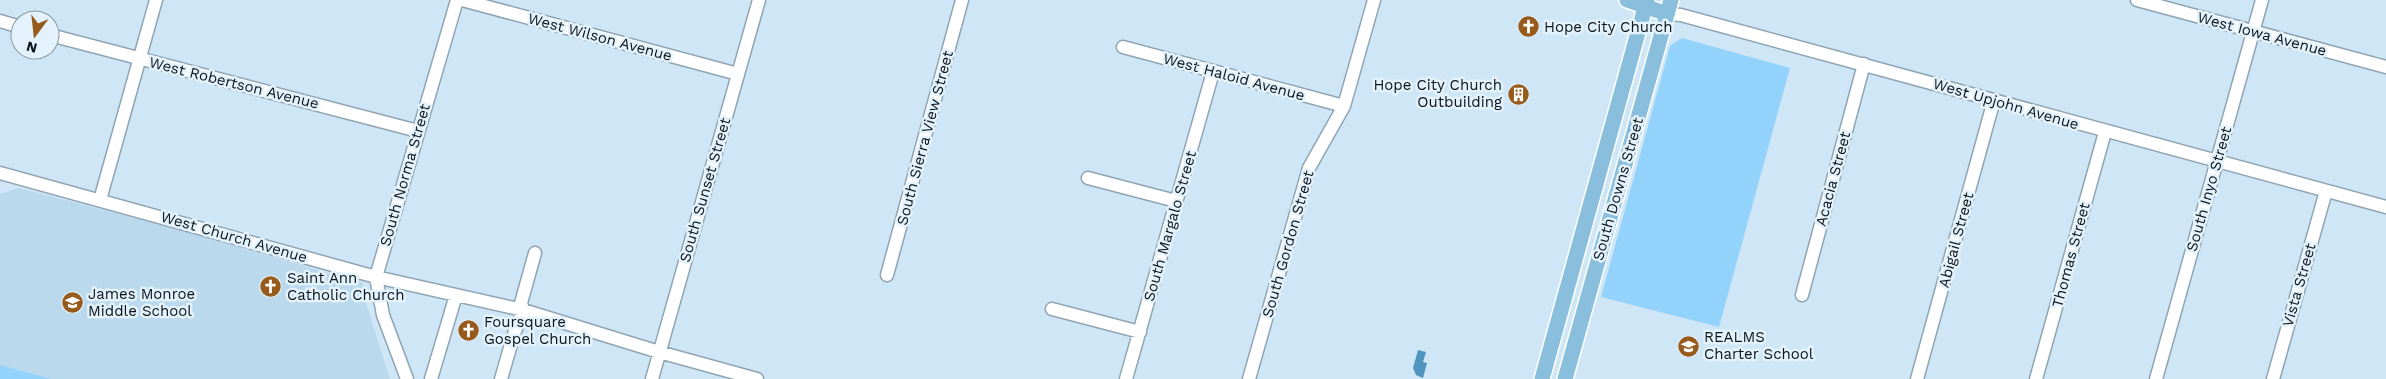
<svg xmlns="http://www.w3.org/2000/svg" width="2386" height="379" viewBox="0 0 2386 379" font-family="'Work Sans',sans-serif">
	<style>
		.built { fill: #bad9ed }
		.green { fill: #92d2fb }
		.water { fill: #4f95c0 }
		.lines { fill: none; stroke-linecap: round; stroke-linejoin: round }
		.minor-casing { stroke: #8fa5b4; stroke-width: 15 }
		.major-casing { stroke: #fff; stroke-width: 18 }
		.minor { stroke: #fff; stroke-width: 12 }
		.major { stroke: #89bfdd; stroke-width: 15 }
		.labels { text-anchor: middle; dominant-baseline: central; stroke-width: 5; stroke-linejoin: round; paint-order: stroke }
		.poi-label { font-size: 15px; fill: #0c141a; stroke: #e3f2fb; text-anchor: start }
		.street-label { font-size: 15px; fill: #0c141a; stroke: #e3f2fb }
	</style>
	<rect width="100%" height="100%" fill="#cee6f6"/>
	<path class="built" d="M18,188L167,226L362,283L366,303L390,379H0V194Z"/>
	<path class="green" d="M1682,38L1790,68L1719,327L1601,297L1670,46Z
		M0,365L51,379H0Z"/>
	<path class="water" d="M1418,350L1426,352L1423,362L1427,363L1423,378L1416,375L1413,368Z"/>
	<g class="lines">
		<defs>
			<path id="minor" d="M462,0L738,74
				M2137,0L2386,67
				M1667,14L1681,15L2386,207
				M0,21L20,27
				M50,35L418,131
				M1123,47L1344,106
				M0,173L376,277L523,310L659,352L757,379
				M1088,178L1176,201
				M100,200L156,0
				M887,275L962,0
				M1802,295L1864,64
				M1052,309L1140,332
				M407,379L383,315L376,277L457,0
				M431,379L456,295
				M501,379L514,334L523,310L521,303L535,253
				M652,379L759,0
				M1126,379L1213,72
				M1249,379L1309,168L1344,106L1374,0
				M1917,379L1994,100
				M2036,379L2105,132
				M2156,379L2262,0
				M2273,379L2326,191"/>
			<path id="major" d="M1627,0L1667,14
				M1542,379L1647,0
				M1565,379L1671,0"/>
		</defs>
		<use href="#minor" class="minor-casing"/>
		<use href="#major" class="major-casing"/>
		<use href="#minor" class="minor"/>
		<use href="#major" class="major"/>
	</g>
	<defs>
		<symbol id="church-disc" viewBox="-11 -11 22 22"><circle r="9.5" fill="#965b1c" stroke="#e3f2fb"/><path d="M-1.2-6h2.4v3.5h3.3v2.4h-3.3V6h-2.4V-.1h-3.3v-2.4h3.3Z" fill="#fff"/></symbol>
		<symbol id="building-disc" viewBox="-11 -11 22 22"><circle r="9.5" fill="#965b1c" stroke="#e3f2fb"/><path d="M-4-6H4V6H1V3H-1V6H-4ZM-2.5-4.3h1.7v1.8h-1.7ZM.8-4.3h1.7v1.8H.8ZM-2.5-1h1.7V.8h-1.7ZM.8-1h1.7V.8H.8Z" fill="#fff"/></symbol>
		<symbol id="school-disc" viewBox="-11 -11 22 22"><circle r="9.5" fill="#965b1c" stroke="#e3f2fb"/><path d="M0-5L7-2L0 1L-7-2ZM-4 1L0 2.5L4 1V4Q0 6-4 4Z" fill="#fff"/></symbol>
	</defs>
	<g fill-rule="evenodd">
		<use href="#church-disc" x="1516" y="14" width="25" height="25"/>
		<use href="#building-disc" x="1506" y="82" width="25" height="25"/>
		<use href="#church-disc" x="258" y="274" width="25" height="25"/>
		<use href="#school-disc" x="60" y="290" width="25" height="25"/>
		<use href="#church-disc" x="456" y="318" width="25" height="25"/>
		<use href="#school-disc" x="1676" y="334" width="25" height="25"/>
	</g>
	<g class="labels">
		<g class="poi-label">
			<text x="1544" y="27">Hope City Church</text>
			<text x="1502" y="85" text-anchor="end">Hope City Church<tspan x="1502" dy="17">Outbuilding</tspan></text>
			<text x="287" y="278">Saint Ann<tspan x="287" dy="17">Catholic Church</tspan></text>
			<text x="88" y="294">James Monroe<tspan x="88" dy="17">Middle School</tspan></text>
			<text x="484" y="322">Foursquare<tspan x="484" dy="17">Gospel Church</tspan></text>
			<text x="1704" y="337">REALMS<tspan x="1704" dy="17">Charter School</tspan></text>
		</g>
		<g class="street-label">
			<text transform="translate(2262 34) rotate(15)">West Iowa Avenue</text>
			<text transform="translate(600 37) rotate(15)">West Wilson Avenue</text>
			<text transform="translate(1234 77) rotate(15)">West Haloid Avenue</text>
			<text transform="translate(234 83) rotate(14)">West Robertson Avenue</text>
			<text transform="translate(2006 104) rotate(16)">West Upjohn Avenue</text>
			<text transform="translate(925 138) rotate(-75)">South Sierra View Street</text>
			<text transform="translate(405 175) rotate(-74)">South Norma Street</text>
			<text transform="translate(1833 179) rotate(-75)">Acacia Street</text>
			<text transform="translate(1618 189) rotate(-74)">South Downs Street</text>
			<text transform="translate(2209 189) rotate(-74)">South Inyo Street</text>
			<text transform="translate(705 190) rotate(-74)">South Sunset Street</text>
			<text transform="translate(1170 226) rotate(-74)">South Margalo Street</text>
			<text transform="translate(234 237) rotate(16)">West Church Avenue</text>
			<text transform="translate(1956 240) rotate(-75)">Abigail Street</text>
			<text transform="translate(1288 244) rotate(-74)">South Gordon Street</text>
			<text transform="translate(2071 255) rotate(-75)">Thomas Street</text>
			<text transform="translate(2299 285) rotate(-74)">Vista Street</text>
		</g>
	</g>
	<g transform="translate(35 35) rotate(195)"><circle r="24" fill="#e3f2fb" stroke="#8d99a1"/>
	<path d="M0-4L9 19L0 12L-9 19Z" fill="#965b1c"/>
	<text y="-8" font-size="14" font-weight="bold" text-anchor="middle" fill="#0c141a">N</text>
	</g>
</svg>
